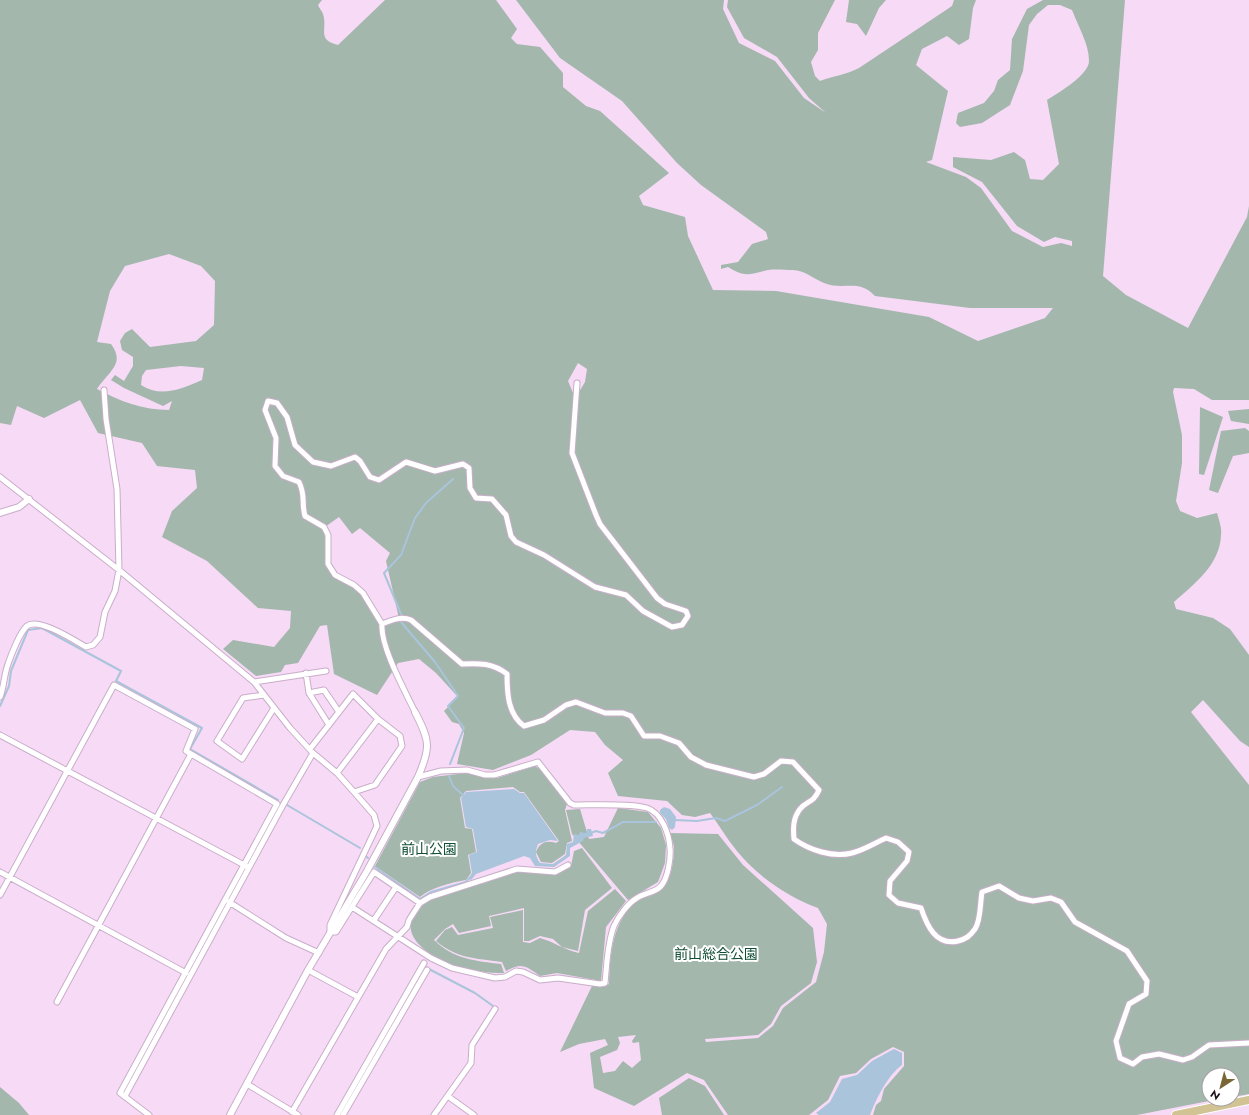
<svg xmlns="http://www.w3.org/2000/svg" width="1249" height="1115" viewBox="0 0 1249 1115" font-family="Jost,'Noto Sans JP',sans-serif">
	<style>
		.green { fill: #a3b7ac; fill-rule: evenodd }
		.water { fill: #a9c4db }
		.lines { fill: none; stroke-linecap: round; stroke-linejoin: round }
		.stream { stroke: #a9c4db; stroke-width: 2 }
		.minor-casing { stroke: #c9aec9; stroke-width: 7 }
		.tertiary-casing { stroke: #c9aec9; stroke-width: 8 }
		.primary-casing { stroke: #fff; stroke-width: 10 }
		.minor { stroke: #fff; stroke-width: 5 }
		.tertiary { stroke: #fff; stroke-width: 6 }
		.primary { stroke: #d1c394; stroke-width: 8 }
		.labels { text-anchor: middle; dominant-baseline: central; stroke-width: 4; stroke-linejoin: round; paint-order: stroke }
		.park-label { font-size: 14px; fill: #114e36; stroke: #fff }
	</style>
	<rect width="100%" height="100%" fill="#f6daf6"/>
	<path class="green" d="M0,0H322L318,5C319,8 322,11 323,14C328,29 316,40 338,45L385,0H496L517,29L511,38L517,44L540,47L563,73V87L586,106L600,111L669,173L639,196L643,205L685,217L688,236L713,290L776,291L929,317L978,341L1045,318L1053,308H970L875,296C858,278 844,291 824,283C814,279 804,270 793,270C785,270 776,269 768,270C750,274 745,278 728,267L721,269V265L738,262L752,244L768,239L766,232L701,185L677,163L622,101L560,58L516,0H724L723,9L739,43L775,61L804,98L826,113L809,98L777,57L744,38L727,7L728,0H835L818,33V50L811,62L815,76L820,81C833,76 846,75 859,68L952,6L954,0H976L973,8L969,39L959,45L947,36L922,49L916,65L948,91L932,160L926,162L966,177L981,188L1012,231L1043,247L1061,243L1072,246V241L1055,237L1044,242L1017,226L982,182L953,167V157L991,160L1014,152L1025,160L1030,179L1043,180L1059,164L1047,100C1058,93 1089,75 1089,61C1089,44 1078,26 1072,10L1060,5H1048L1037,14L1029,25L1023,71L1010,105L982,123L960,127L956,123L958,113L984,103L994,91L998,80L1010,70L1012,39L1027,9L1043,0H1125L1103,276L1126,295L1188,328L1247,217L1249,206V400H1212L1194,389L1174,388L1173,392L1182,435V463L1176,501L1180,511L1197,518L1217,513C1219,520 1222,528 1221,535C1220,565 1194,584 1174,602L1176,609L1213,618L1230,629L1249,655V747L1240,741L1203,700L1191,712L1249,785V1094L1233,1097V1075H1209V1099H1219L1137,1115H873L876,1105L881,1101L884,1089L904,1066V1052L893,1047L871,1059L856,1073L840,1076L828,1100L809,1115H728L704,1080L687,1073L634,1106L594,1088L590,1053L608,1045L605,1039L579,1044L560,1052L592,986L604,987L609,984C610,955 612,926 633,904C640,897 650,897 658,892C671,886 674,860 674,848C674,843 671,837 669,833L718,834L743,865L813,928L817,962L811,983L781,1006L771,1024L758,1035L705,1039L706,1042L758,1038L773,1026L783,1008L816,982L824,952L827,924L818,908C788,897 757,876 737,851C727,839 719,825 710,813L695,817L682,815L667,801L618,796L608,773L623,760L605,745L595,732L570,730L531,755L493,770L457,764L464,733L459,724L452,722L444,711L458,697L436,673L419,659L398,663L377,695L334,674L327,625L320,626L298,663L285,665L281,672L256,676L223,649L233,640L274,647L290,628L291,611L258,608L207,561L162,537L172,511L197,488L195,470L157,466L142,443L98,433L80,400L44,418L17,406L11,425L0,423ZM169,254L201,266L215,281L214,325L196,341L150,347L132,329L125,333L120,341L122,350L133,357V366L124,381L115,375L111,380L124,388L163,406L172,401L169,410C143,410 119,401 97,389C108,372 126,364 111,344L97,342L110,291L125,266ZM578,363L587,369L585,382L579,392L573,393L568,381ZM181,366L204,368L202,380C181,389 161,398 141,385L142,376L146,370ZM339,517L352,534L360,528L390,553L386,561L398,614V621L380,626C373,614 366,597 354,588C348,583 338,582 333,576C320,559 331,545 322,529ZM636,1035L632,1041L633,1043L639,1042L641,1060L632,1068L623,1061L615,1071L603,1073L600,1057L617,1050L620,1043L618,1037Z
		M849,0H886L879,8L866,36L857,24L846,22Z
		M1200,407L1223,417L1204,475L1199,474Z
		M1249,409V424L1231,421L1228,411Z
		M1245,428L1249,431V453L1233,456L1218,493L1209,490L1221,431Z
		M535,766L540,769L567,804L565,810L572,841L567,843L565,854L552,863L541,862L536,852C540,842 547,840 556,843L559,841L524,792H520L513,787L466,791L460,798L465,828L472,829L476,852L468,855L471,873L466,880C452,882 430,888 420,897L375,866L420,782L433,777L466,773L488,778H497Z
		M618,808L648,812L661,828L666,845L665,863L658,882L628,900L572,834L566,810L580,809L589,839L604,837Z
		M582,848L612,888L585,910L578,951L562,947L553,939L540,936L529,941H524V908L489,916L491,926L459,933L453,924L445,929L434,940C453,959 476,961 501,964L504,973C489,973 473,971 459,967C426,957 386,928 430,900L520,871L556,874L571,866L574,851Z
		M615,889L626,901L606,927L601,981L557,973L540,976C526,966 522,962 506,971L502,962C474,958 458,959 436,941L445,930L452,927L458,935L493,928L490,917L523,910V942L530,943L540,938C554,942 565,950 579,953L588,911Z
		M689,1078L705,1086L724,1115H662L659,1098Z
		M0,1087L19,1103L29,1115H0Z"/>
	<path class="water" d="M514,789L520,793H524L558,841L550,840L538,844C535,852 535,856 540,863L553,864L566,855L567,844L573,842L574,834L579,835L580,832L586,833L587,829H591L593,836L584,838L583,841L570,848V856L554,867L535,866L530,858L524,856L476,874L471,880L468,879L472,873L469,855L477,852L473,829L466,827L461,798L466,792Z
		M664,807L670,809L676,817L675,827L672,830L669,828L666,819L660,813V810Z
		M894,1049L902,1053V1065C888,1075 876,1099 870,1115H819L816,1113L830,1102L842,1079L857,1075L872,1061Z"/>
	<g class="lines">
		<path class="stream" d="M401,614L384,573L401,555L415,518L426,503L453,479
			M401,622L435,662L458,696L448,706L464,728L450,764
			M0,706L9,686L11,671L28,630L42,628L121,671L116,681L202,728L190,749L278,800
			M449,776L453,786L465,797
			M287,805L360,848
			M674,820L697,821L716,818L725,821L757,805L782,787
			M591,833L596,831L603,833L623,822H656
			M367,857L368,858
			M375,867L420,899L431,892L466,882L469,878
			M363,1075L425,967L475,993L493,1006"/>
		<defs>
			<path id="minor" d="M0,477L119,570L254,682L290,728L313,753L337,773L354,792L374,815L377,826L330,925V932H336L374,872L420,903
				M382,624L363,593L354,585L335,575L328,564V535L324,527L305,516C301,502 306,496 299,482L283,476L275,466L276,438L265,410L268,401L277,403L287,417L295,445L313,462L331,466L355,457L360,461L370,477L379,480L406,462L435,471L463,464L469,468L470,488L476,498L492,499L506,515L511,536L516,542L544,555L595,587L626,595L643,611L672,627L682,625L688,616L686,611L665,604L657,598L600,524L596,515L572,453L577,383
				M306,673L309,693L329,725
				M254,682L326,671
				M309,693L324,690L339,712
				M264,695L243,698L217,741L242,759L274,708
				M0,697C4,687 4,675 8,664C11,655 20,632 27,626C39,617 75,641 86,647L93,645L100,637L105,612L115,591L119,570L117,489L106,419L104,390
				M415,712C405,691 380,646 382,624C392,620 401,616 411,620L462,664C479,663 493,663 507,674C507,694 508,714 524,726L544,720L566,705L576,702L605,713H623L631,716L644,736H660L679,743L691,757L706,765L754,777L764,774L781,761L793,762L819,790C813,804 807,800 800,809C793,818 793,828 794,839C809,850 833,858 852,853C864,850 875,843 886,838L898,842L909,852L907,861L890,881L889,895L898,903L921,908C927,926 936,946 958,941C966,939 970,936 975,929C981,920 980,903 982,892L999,886L1019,898L1033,901L1051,898L1061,902L1075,922L1127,951L1147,981L1146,994L1129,1004L1116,1041L1120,1058L1133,1064L1142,1057L1159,1054L1183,1060L1192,1057L1209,1045L1249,1043
				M0,735L246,866
				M310,749L353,694L378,719L400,736L402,746L375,785L354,792
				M337,773L378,719
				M0,872L186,973
				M0,895L114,685L195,729L186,751L277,804L120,1093L149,1115
				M229,902L286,938L319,953
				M352,907L431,958L452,968L495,978L505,977L516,971L523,972L540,980L558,978L600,984L605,983C607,965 607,944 614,926C618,917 628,903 637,898C644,893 655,893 661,886C668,878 671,858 670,848C669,834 662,813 647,808C631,803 592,805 574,805L570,803L538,762L494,775H485L467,770L441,771L418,777
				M374,920L396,887
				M308,970L358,997
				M57,1002L191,754
				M247,1084L298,1115
				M125,1096L283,805L313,753
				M449,1097L474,1115
				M292,1112L386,949L407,927L409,920L420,903L430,897L517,869L555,872L568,865
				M337,1115L424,963
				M343,1115L427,970
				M434,1115L471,1063L472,1045L495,1009"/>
			<path id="tertiary" d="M0,513L19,507L29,499
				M230,1115L308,970L367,871L418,777C431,747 430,741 415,712"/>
			<path id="primary" d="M1176,1115L1249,1100"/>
		</defs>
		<use href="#minor" class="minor-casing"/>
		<use href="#tertiary" class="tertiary-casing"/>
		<use href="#primary" class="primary-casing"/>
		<use href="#minor" class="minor"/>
		<use href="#tertiary" class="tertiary"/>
		<use href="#primary" class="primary"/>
	</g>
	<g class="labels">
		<g class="park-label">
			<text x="429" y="849">前山公園</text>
			<text x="716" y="954">前山総合公園</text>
		</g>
	</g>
	<g transform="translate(1221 1087) rotate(216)"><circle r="19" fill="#ffffff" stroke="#a4a0a4"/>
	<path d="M0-3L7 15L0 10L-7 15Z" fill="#7a6736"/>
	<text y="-6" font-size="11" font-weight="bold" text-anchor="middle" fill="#1c121c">N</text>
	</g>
</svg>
